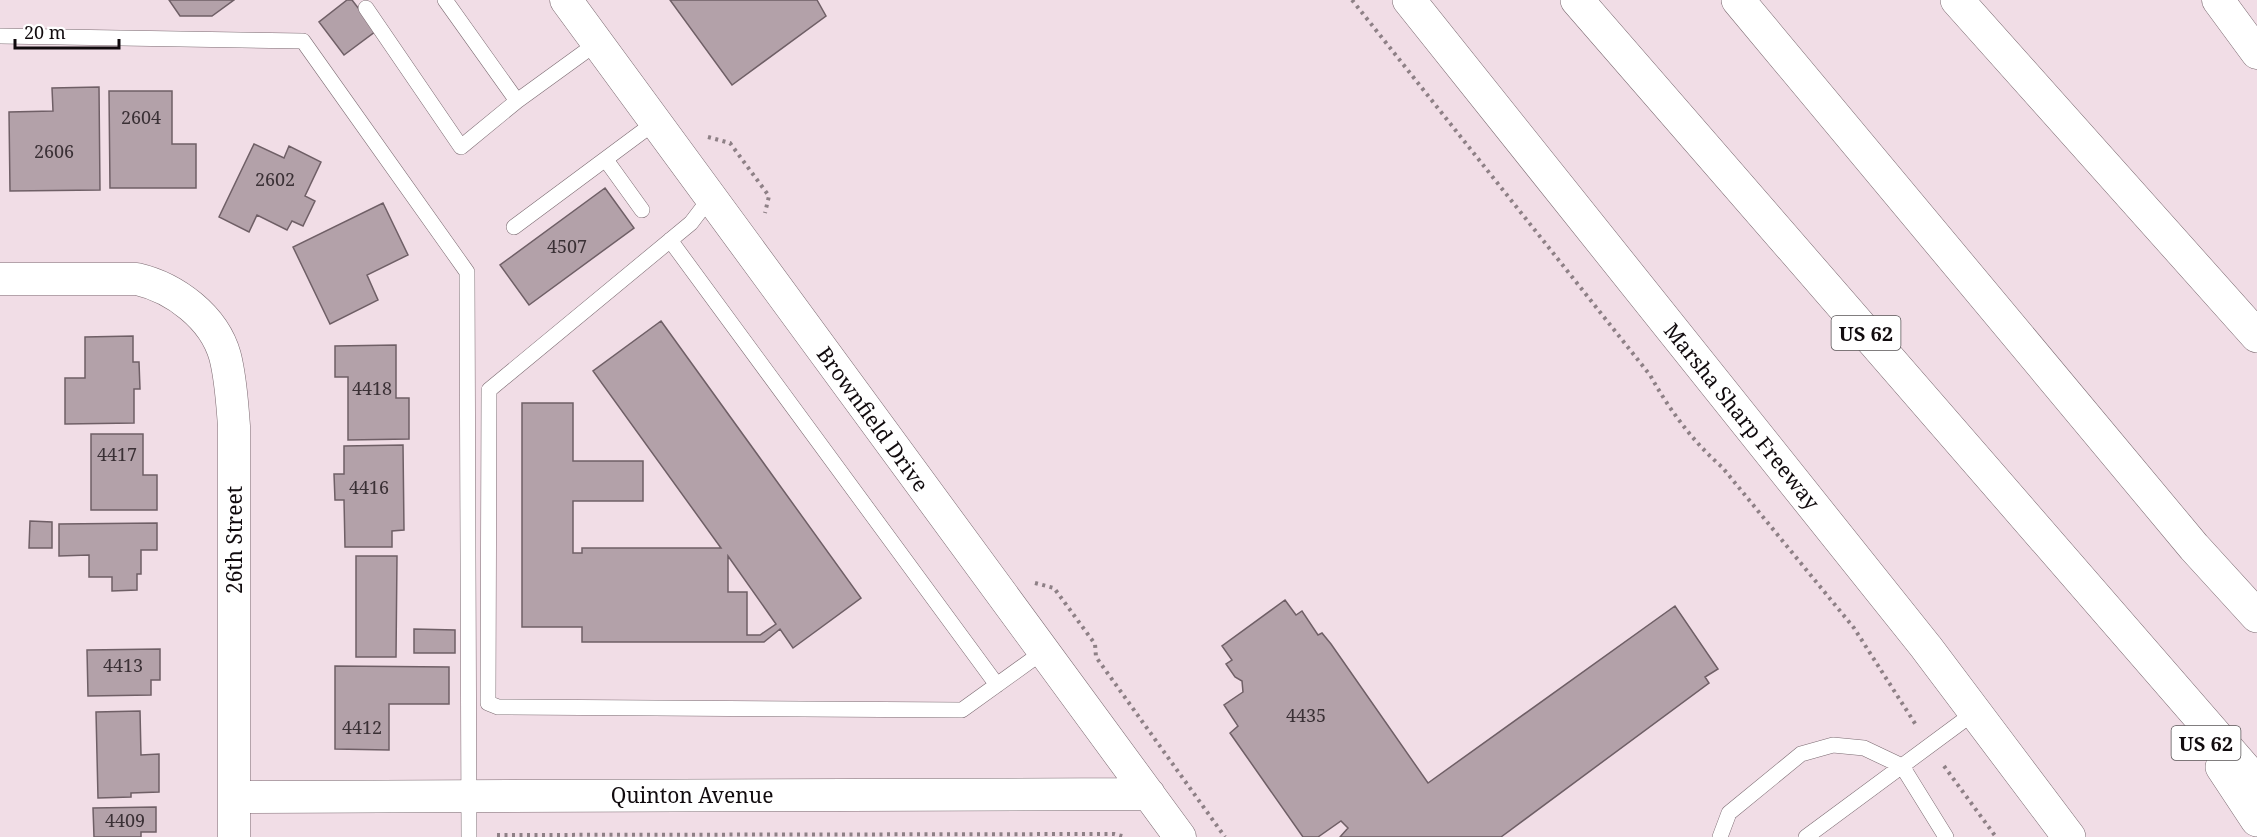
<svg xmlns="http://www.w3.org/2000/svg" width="2257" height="837" viewBox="0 0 2257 837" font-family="'Noto Serif',serif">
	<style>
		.building { fill: #b3a1a9; stroke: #6f5f66; stroke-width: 1.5; fill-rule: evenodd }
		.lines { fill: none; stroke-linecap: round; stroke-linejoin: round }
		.lane-casing { stroke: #7b6a71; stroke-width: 16 }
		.street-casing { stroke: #7b6a71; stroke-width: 33 }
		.secondary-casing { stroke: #7b6a71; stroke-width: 34 }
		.highway-casing { stroke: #7b6a71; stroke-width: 34 }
		.path { stroke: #8e8086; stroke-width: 4; stroke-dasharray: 3 4.5; stroke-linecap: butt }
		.lane { stroke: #fff; stroke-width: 15 }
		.street { stroke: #fff; stroke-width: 32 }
		.secondary { stroke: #fff; stroke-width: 33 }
		.highway { stroke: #fff; stroke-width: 33 }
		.labels { text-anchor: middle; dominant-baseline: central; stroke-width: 6; stroke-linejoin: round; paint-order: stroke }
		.number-label { font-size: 18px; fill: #3a3035 }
		.shield { fill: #fff; stroke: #585456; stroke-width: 1.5 }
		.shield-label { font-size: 20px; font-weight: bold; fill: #110b0e }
		.street-label { font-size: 21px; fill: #110b0e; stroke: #fff }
	</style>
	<rect width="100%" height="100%" fill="#f1dde6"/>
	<path class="building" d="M169,0H234L212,16H180Z
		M347,0H352L376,31L344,55L319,22Z
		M670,0H817L826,16L732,85Z
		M99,87L100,190L10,191L9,112L53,111L52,88Z
		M109,91H172V144H196V188H110Z
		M254,144L284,158L289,146L321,162L305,196L315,201L303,226L292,221L287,230L257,215L249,232L219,217Z
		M605,188L634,228L529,305L500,265Z
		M383,203L408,255L367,275L378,300L330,324L293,247Z
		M661,321L861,598L793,648L780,629L764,642H582V627H522V403H573V461H643V501H573V553H582V548H721L593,371ZM728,556L776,624L760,635H747V592H728Z
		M133,336V362H139L140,389H134V423L65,424V378H85V337Z
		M396,345V398H409V439L348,440V377H335V346Z
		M91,434H143V475H157V510H91Z
		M403,445L404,530L392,531V547H345L344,500H335L334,474H344V446Z
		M30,521L52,522V548H29Z
		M157,523V550H141V574H137V590L112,591V577H89V555L59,556V524Z
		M356,556H397L396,657H356Z
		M1285,600L1296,615L1302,611L1318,635L1322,633L1331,644L1428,783L1675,606L1718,669L1705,677L1709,683L1501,837H1340L1348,828L1341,821L1318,837H1303L1230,733L1238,726L1224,705L1243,692L1242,681L1235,677L1226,664L1232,660L1222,646Z
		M414,629L455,630V653H414Z
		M160,649V680H151V695L88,696L87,650Z
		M335,666L449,667V704H389V750L335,749Z
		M140,711L141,755L159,754V792L131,793V797L98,798L96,712Z
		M156,807V832H141V837H94L93,808Z"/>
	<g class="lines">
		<defs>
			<path id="lane" d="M445,0L517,101
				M366,8L461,147L517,101L597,43
				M0,36L303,41L467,272L469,837
				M606,160L642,210
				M710,198L691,223L489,390L488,703L498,707L962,710L1044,651
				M514,227L654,123
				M670,240L997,685
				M1720,837L1729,813L1801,754L1833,745L1864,748L1902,766L1946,837
				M1806,837L1975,712"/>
			<path id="street" d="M566,0L1180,837
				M2218,0L2257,53
				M0,279H137C175,288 214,317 225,356C231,379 232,402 234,426V837
				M235,797L1149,794"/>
			<path id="secondary" d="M1409,0L1926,647L2069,837
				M1957,0L2257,336"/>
			<path id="highway" d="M1577,0L2257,783
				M1738,0L2194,547L2257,616
				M2222,767L2257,820"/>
		</defs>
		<use href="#lane" class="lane-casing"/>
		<use href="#street" class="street-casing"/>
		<use href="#secondary" class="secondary-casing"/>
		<use href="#highway" class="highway-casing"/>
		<path class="path" d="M1352,0L1650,375C1669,409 1692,441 1722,467L1854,628L1916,725
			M708,137L730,143L769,196L765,213
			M1035,583L1054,588L1095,644L1096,657L1225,837
			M1944,766L1996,837
			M497,835L1114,834L1126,837"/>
		<use href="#lane" class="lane"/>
		<use href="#street" class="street"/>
		<use href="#secondary" class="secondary"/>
		<use href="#highway" class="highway"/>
	</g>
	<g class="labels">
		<g class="number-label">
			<text x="141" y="117">2604</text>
			<text x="54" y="151">2606</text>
			<text x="275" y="179">2602</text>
			<text x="567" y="246">4507</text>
			<text x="372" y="388">4418</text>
			<text x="117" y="454">4417</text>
			<text x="369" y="487">4416</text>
			<text x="123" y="665">4413</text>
			<text x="1306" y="715">4435</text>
			<text x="362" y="727">4412</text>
			<text x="125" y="820">4409</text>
		</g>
		<g class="shield">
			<rect x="1831.5" y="316" width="69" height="34" rx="4.5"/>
			<rect x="2171.5" y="726" width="69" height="34" rx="4.5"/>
		</g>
		<g class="shield-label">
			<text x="1866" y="333">US 62</text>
			<text x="2206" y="743">US 62</text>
		</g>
		<g class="street-label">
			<text transform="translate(1742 416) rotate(51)">Marsha Sharp Freeway</text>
			<text transform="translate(873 419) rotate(54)">Brownfield Drive</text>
			<text transform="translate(234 540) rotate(-90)">26th Street</text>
			<text x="692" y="795">Quinton Avenue</text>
		</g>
	</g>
	<path d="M15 39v9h104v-9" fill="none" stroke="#110b0e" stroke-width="3"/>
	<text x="24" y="39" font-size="18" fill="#110b0e" stroke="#ffffff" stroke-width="4.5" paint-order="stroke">20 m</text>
</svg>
